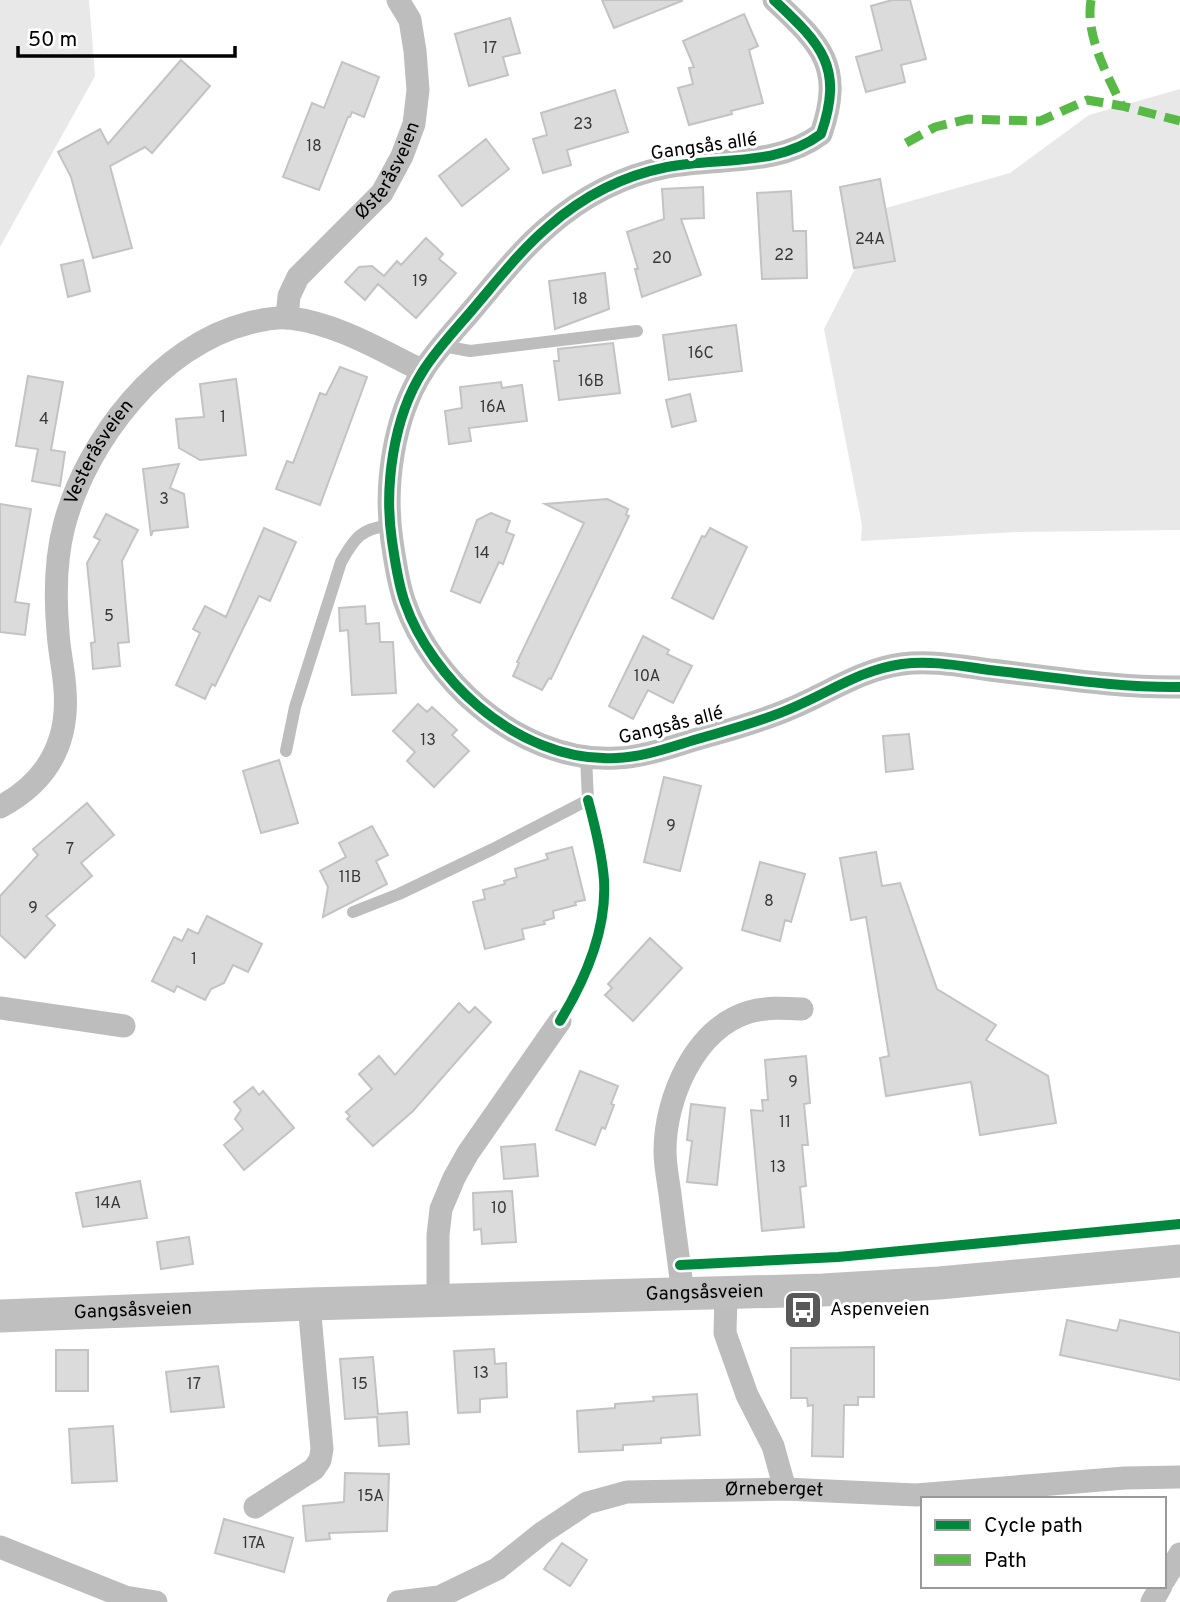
<svg xmlns="http://www.w3.org/2000/svg" width="1180" height="1602" viewBox="0 0 1180 1602" font-family="Overpass,sans-serif">
	<style>
		.green { fill: #e8e8e8 }
		.building { fill: #dbdbdb; stroke: #c3c3c3; stroke-width: 2 }
		.lines { fill: none; stroke-linecap: round; stroke-linejoin: round }
		.lane { stroke: #bdbdbd; stroke-width: 12 }
		.street { stroke: #bdbdbd; stroke-width: 23 }
		.secondary { stroke: #bfbfbf; stroke-width: 33 }
		.quiet { stroke: #58b947; stroke-width: 9; stroke-dasharray: 18 9; stroke-linecap: butt }
		.cycleway-casing { stroke: #fff; stroke-width: 15 }
		.cycleway { stroke: #00873e; stroke-width: 10 }
		.labels { text-anchor: middle; dominant-baseline: central; stroke-width: 6; stroke-linejoin: round; paint-order: stroke }
		.number-label { font-size: 16px; fill: #373737 }
		.street-label { font-size: 19px; fill: #000; stroke: #fff }
		.poi-label { font-size: 19px; fill: #000; stroke: #fff; text-anchor: start }
	</style>
	<rect width="100%" height="100%" fill="#fff"/>
	<path class="green" d="M0,0H89L95,76L0,247Z
		M1180,89V530L1016,532L861,541L862,525L824,329L886,208L1010,173L1089,115Z"/>
	<path class="building" d="M602,0H681L682,1L614,28Z
		M892,0H910L926,59L901,65L905,82L866,92L856,57L882,50L871,6Z
		M744,14L758,46L749,50L763,103L731,111L732,114L689,125L678,88L693,84L689,68L694,67L683,41Z
		M510,18L520,53L503,57L508,75L469,86L455,34Z
		M181,60L210,86L152,153L145,147L110,166L132,248L93,258L71,177L58,152L100,129L108,144Z
		M342,62L379,77L364,117L352,112L350,117H348L319,190L283,177L312,103L324,108Z
		M615,90L628,132L567,150L571,165L543,173L533,139L547,135L541,113Z
		M486,139L509,169L462,206L439,176Z
		M880,179L895,261L854,268L840,187Z
		M703,187L704,218L681,219L701,275L642,297L635,269H638L627,232L664,219L662,189Z
		M791,191L793,231H806L807,278L762,279L757,193Z
		M426,238L443,254L439,259L456,273L416,318L378,284L365,300L345,282L359,267L372,266L384,276L397,261L401,265Z
		M83,260L90,291L68,297L61,265Z
		M605,273L609,309L555,329L549,281Z
		M736,325L742,371L669,380L663,335Z
		M613,343L620,393L559,400L554,361H559L558,349Z
		M340,367L367,377L320,505L276,489L287,461L293,463L320,393L326,395Z
		M28,376L63,382L51,450L65,452L60,486L32,481L38,449L16,446Z
		M236,379L246,455L200,460L179,448L176,419L204,417L200,384Z
		M501,382L502,388L522,385L527,421L469,428L471,441L449,444L445,411L462,408L460,387Z
		M690,394L696,421L672,427L666,400Z
		M179,464L170,488L184,494L188,527L153,531L151,536L143,469Z
		M607,499L628,509L626,515L629,516L551,679L549,678L542,690L513,676L519,663L517,662L584,523L545,504Z
		M0,504L31,509L15,602L29,604L25,635L0,632Z
		M491,513L510,521L506,532L514,535L503,564L499,562L480,603L451,591L477,520Z
		M106,514L138,530L122,561L129,642L118,643L120,666L93,669L91,643L95,642L87,563L100,540L94,537Z
		M264,528L296,542L270,601L259,596L215,686L212,684L205,699L176,685L200,633L193,629L205,606L226,617Z
		M710,528L747,547L713,619L672,598L702,536L705,537Z
		M365,606L366,624L379,623L380,642H393L396,693L352,695L348,630L340,631L339,608Z
		M643,636L669,650L667,654L692,666L673,703L648,690L633,719L609,706Z
		M418,704L427,712L432,707L457,730L452,735L469,751L434,787L407,761L415,752L393,731Z
		M909,734L913,769L886,772L883,736Z
		M279,760L298,823L261,833L243,771Z
		M664,777L701,786L680,871L644,862Z
		M87,803L114,835L81,863L92,876L46,916L55,925L25,958L0,935V896L38,855L33,849Z
		M372,826L388,855L376,861L387,884L323,917L328,887L320,871L346,857L339,843Z
		M572,847L585,900L575,902L576,905L553,911L554,918L544,921L545,924L522,929L524,939L485,949L473,902L485,899L483,890L505,884L504,881L517,877L515,869L548,859L546,854Z
		M876,852L882,886L900,883L937,989L996,1025L986,1040L1048,1076L1056,1123L980,1135L971,1082L886,1096L880,1058L889,1056L866,917L851,920L840,858Z
		M760,862L805,874L791,922L785,920L780,941L742,930Z
		M207,916L262,944L248,972L233,965L224,983L211,989L205,1000L177,986L174,992L152,981L174,937L182,941L188,929L198,934Z
		M650,938L682,968L633,1021L605,995L612,988L608,984Z
		M459,1003L469,1013L475,1007L491,1022L413,1111L373,1146L347,1119L350,1116L346,1112L372,1089L359,1074L379,1056L395,1075Z
		M806,1056L810,1103L804,1104L808,1145H802L806,1186L800,1187L804,1227L762,1231L751,1110L763,1111L762,1100H768L765,1060Z
		M580,1071L618,1086L611,1104L614,1105L605,1129L602,1127L595,1145L556,1130Z
		M253,1087L259,1095L263,1091L294,1128L244,1170L224,1145L243,1129L235,1119L241,1110L234,1102Z
		M691,1104L725,1108L717,1185L687,1182L692,1141L687,1140Z
		M535,1144L538,1176L504,1179L501,1147Z
		M140,1181L147,1218L83,1227L76,1193Z
		M512,1191L516,1242L482,1244L481,1229L474,1230L473,1193Z
		M189,1237L193,1264L161,1269L157,1242Z
		M1067,1320L1117,1331L1120,1320L1180,1333V1380L1060,1355Z
		M874,1347V1397H858V1405H844L843,1457L812,1456L813,1405L808,1406L807,1398H791V1348Z
		M494,1349L495,1364L506,1363L507,1397L480,1399V1412L458,1413L454,1351Z
		M56,1350H88V1391H56Z
		M373,1357L378,1414L407,1412L409,1444L379,1446L377,1417L345,1419L340,1359Z
		M218,1366L224,1407L171,1412L166,1372Z
		M697,1394L700,1435L661,1438V1443L623,1445V1450L579,1452L577,1411L615,1408V1404L654,1401L653,1397Z
		M113,1426L117,1481L72,1483L69,1429Z
		M345,1473L389,1474L387,1531L329,1533L330,1539L306,1541L303,1506L344,1502Z
		M224,1519L293,1538L284,1572L215,1553Z
		M562,1543L587,1560L570,1586L544,1569Z"/>
	<g class="lines">
		<path class="lane" d="M443,346L470,351L637,331
			M286,751L295,707L341,562C355,537 361,529 390,525
			M353,912L399,894L493,849L588,800L586,757"/>
		<g class="street">
			<path d="M774,0C822,45 844,67 821,134C777,167 719,157 667,167C622,176 583,196 548,227C522,249 500,277 478,303C460,325 438,347 423,371C393,418 384,487 392,541C395,561 398,584 405,603C418,641 447,680 478,706C516,738 565,761 616,758C645,757 673,746 701,738C732,729 763,721 792,708C830,692 860,670 902,664C931,660 961,666 990,670C1052,677 1117,688 1180,687"/>
			<path id="s1" d="M287,318L289,296L298,277L382,193L402,156L414,124L418,90L415,51L410,20L398,0"/>
			<path id="s2" d="M0,807C47,782 69,743 65,690C64,671 59,651 58,632C55,597 55,561 64,526C86,441 160,345 249,323C261,320 277,317 290,318C338,324 380,350 423,371"/>
			<path d="M0,1008L124,1026"/>
			<path d="M726,1294L725,1333L747,1395L773,1446L785,1489"/>
			<path d="M683,1295C679,1261 674,1228 670,1194C668,1180 665,1165 665,1151C665,1099 694,1029 749,1012C767,1007 784,1008 802,1009"/>
			<path d="M438,1301V1235L441,1209L454,1178L468,1153L560,1021"/>
			<path d="M255,1507L314,1469L320,1460L322,1449L309,1304"/>
			<path d="M0,1547L125,1597L156,1602"/>
			<path d="M1164,1580L1180,1554"/>
			<path id="s3" d="M398,1602L439,1597L497,1569L542,1533L587,1503L627,1492L785,1489L916,1495L1125,1478L1180,1477"/>
			<path d="M1152,1602L1161,1586"/>
		</g>
		<path class="secondary" id="s4" d="M0,1316L309,1304L823,1290L939,1283L1180,1261"/>
		<path class="quiet" d="M1091,0C1085,36 1107,74 1122,106
			M906,143L935,127L968,119L1040,121L1087,100L1122,106L1180,121"/>
		<defs>
			<path id="cycleway" d="M774,0C822,45 844,67 821,134C777,167 719,157 667,167C622,176 583,196 548,227C522,249 500,277 478,303C460,325 438,347 423,371C393,418 384,487 392,541C395,561 398,584 405,603C418,641 447,680 478,706C516,738 565,761 616,758C645,757 673,746 701,738C732,729 763,721 792,708C830,692 860,670 902,664C931,660 961,666 990,670C1052,677 1117,688 1180,687
				M560,1021C585,980 607,930 604,880C602,853 595,826 588,800
				M680,1265L838,1257L1180,1224"/>
		</defs>
		<use href="#cycleway" class="cycleway-casing"/>
		<use href="#cycleway" class="cycleway"/>
	</g>
	<defs>
		<symbol id="bus-square" viewBox="-11 -11 22 22"><rect x="-9" y="-9" width="18" height="18" rx="4" fill="#595959" stroke="#fff"/><path d="M-5-6H5V4H4V6H2V4H-2V6H-4V4H-5ZM-3.5-4V0h7V-4ZM-3.5 1.2v1.5H-2V1.2ZM2 1.2v1.5H3.5V1.2Z" fill="#fff"/></symbol>
	</defs>
	<g fill-rule="evenodd">
		<use href="#bus-square" x="781" y="1288" width="44" height="44"/>
	</g>
	<g class="labels">
		<g class="number-label">
			<text x="490" y="49">17</text>
			<text x="583" y="125">23</text>
			<text x="314" y="147">18</text>
			<text x="870" y="240">24A</text>
			<text x="784" y="256">22</text>
			<text x="662" y="259">20</text>
			<text x="420" y="282">19</text>
			<text x="580" y="300">18</text>
			<text x="701" y="354">16C</text>
			<text x="591" y="382">16B</text>
			<text x="493" y="408">16A</text>
			<text x="223" y="418">1</text>
			<text x="44" y="420">4</text>
			<text x="164" y="500">3</text>
			<text x="482" y="554">14</text>
			<text x="109" y="617">5</text>
			<text x="647" y="677">10A</text>
			<text x="428" y="741">13</text>
			<text x="671" y="827">9</text>
			<text x="70" y="850">7</text>
			<text x="350" y="878">11B</text>
			<text x="769" y="902">8</text>
			<text x="33" y="909">9</text>
			<text x="194" y="960">1</text>
			<text x="793" y="1083">9</text>
			<text x="785" y="1123">11</text>
			<text x="778" y="1168">13</text>
			<text x="108" y="1204">14A</text>
			<text x="499" y="1209">10</text>
			<text x="481" y="1374">13</text>
			<text x="194" y="1385">17</text>
			<text x="360" y="1385">15</text>
			<text x="371" y="1497">15A</text>
			<text x="254" y="1544">17A</text>
		</g>
		<g class="street-label">
			<text transform="translate(704 147) rotate(-8)">Gangsås allé</text>
			<text stroke="none"><textPath href="#s1" startOffset="184">Østeråsveien</textPath></text>
			<text stroke="none"><textPath href="#s2" startOffset="390">Vesteråsveien</textPath></text>
			<text transform="translate(671 726) rotate(-14)">Gangsås allé</text>
			<text stroke="none"><textPath href="#s4" startOffset="705">Gangsåsveien</textPath></text>
			<text stroke="none"><textPath href="#s4" startOffset="133">Gangsåsveien</textPath></text>
			<text stroke="none"><textPath href="#s3" startOffset="406">Ørneberget</textPath></text>
		</g>
		<g class="poi-label">
			<text x="830" y="1310">Aspenveien</text>
		</g>
	</g>
	<rect x="921" y="1497" width="245" height="91" fill="#ffffff" stroke="#999999" stroke-width="2"/>
	<rect x="935" y="1520" width="35" height="10" fill="#00873e" stroke="#999999" stroke-width="2"/>
	<text x="984" y="1532" font-size="21" fill="#000000">Cycle path</text>
	<rect x="935" y="1555" width="35" height="10" fill="#58b947" stroke="#999999" stroke-width="2"/>
	<text x="984" y="1567" font-size="21" fill="#000000">Path</text>
	<path d="M18 46v10h217v-10" fill="none" stroke="#000000" stroke-width="3.5"/>
	<text x="28" y="46" font-size="21" fill="#000000" stroke="#ffffff" stroke-width="5" paint-order="stroke">50 m</text>
</svg>
